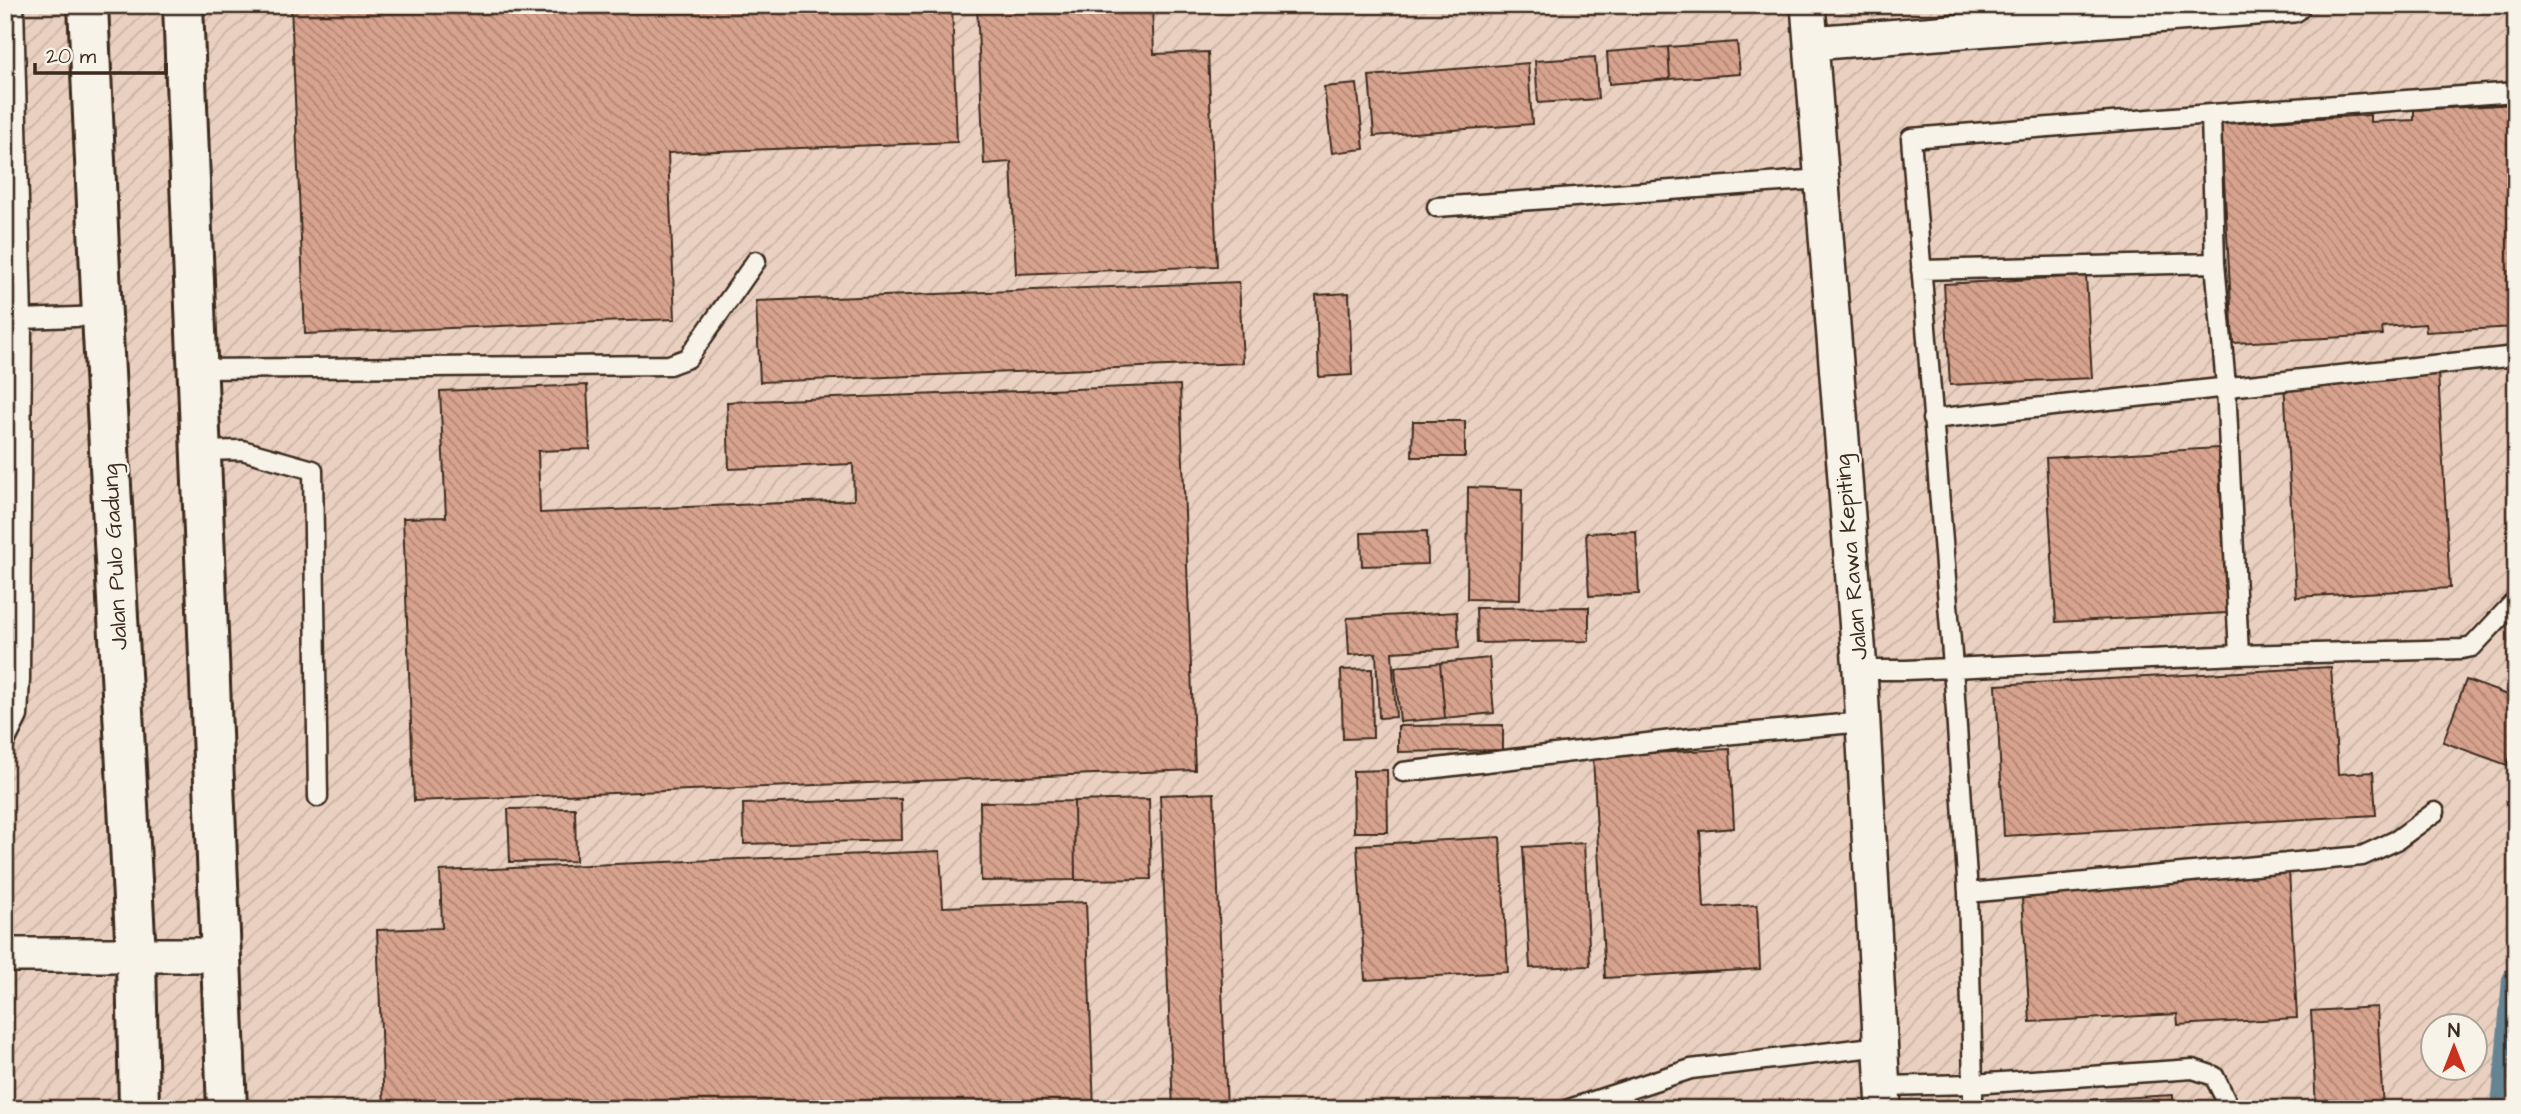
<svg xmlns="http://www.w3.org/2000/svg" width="2521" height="1114" viewBox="0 0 2521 1114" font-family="'Architects Daughter',sans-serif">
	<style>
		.industrial { fill: url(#industrial-furrows); fill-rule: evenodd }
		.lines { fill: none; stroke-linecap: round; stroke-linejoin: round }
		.stream { stroke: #668594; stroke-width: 14 }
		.building { fill: url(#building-back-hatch); stroke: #3b2a1e; stroke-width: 2 }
		.service-casing { stroke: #3b2a1e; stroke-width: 23 }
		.minor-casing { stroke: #3b2a1e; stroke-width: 38 }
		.tertiary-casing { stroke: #3b2a1e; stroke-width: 44 }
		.service { stroke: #f7f3e8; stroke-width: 18 }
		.minor { stroke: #f7f3e8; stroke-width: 33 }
		.tertiary { stroke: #f7f3e8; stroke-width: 38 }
		.labels { text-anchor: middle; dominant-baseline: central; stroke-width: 5; stroke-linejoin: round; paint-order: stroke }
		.street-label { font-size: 23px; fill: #3b2a1e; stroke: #f7f3e8 }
	</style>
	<defs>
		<pattern id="industrial-furrows" width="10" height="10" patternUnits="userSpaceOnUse" patternTransform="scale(1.75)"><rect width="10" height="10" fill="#ead0c0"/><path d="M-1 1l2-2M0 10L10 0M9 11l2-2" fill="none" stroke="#cab3a5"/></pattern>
		<pattern id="building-back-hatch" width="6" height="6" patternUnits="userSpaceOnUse" patternTransform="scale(1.75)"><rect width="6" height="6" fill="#d8a38e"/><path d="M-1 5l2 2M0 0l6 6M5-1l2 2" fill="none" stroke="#b08573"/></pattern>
	</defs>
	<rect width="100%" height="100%" fill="#f1e3d6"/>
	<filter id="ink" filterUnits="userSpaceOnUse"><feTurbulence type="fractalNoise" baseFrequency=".0143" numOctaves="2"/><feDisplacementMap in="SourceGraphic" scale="14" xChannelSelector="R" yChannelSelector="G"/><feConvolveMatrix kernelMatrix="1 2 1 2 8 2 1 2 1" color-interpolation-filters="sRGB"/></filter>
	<g filter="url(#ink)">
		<path class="industrial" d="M5,5H2516V1109H5ZM2434,1026H2476V1068H2434Z"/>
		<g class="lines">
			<path class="stream" d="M2498,1109L2509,979L2516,966"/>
		</g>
		<path class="building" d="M291,5H952L957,142L668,153L675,319L305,334Z
			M977,5H1152L1154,54L1208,52L1217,266L1016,274L1011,162L984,164Z
			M1737,42L1740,74L1670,79L1668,47Z
			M1668,47L1670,79L1609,84L1607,52Z
			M1595,57L1598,99L1538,103L1535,61Z
			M1528,63L1532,124L1374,136L1369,76Z
			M1357,84L1364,149L1332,153L1324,87Z
			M2516,104V327L2426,332L2425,324L2382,327L2383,335L2233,343L2221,124L2370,115V122L2414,120V110Z
			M2086,276L2092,378L1950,385L1944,284Z
			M1239,282L1243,363L760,382L756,301Z
			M1349,293L1352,375L1319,377L1316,295Z
			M2438,373L2450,588L2296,597L2284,381Z
			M587,385L590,449L538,451L540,513L854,500L853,464L729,469L727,402L1180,385L1195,770L414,801L403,518L446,517L440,391Z
			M1413,421H1465V457H1412Z
			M2218,448L2227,613L2056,622L2046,458Z
			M1468,487L1522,489L1520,600L1467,599Z
			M1427,531L1428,564L1362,566L1361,533Z
			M1636,531L1639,594L1589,596L1586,533Z
			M1589,607V641L1477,643L1476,608Z
			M1457,612L1459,648L1392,652L1396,717L1379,718L1376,653L1349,655L1347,618Z
			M1489,658L1494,713L1445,718L1440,663Z
			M1440,663L1445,718L1400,722L1395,667Z
			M2331,667L2338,774L2373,772L2376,815L2004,836L1996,685Z
			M1372,669L1373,738L1343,739L1341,670Z
			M2466,680L2516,698V741L2507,765L2443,742Z
			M1503,725V750L1398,752V726Z
			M1730,749L1734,828L1700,831L1704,908L1757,905L1760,969L1605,978L1593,756Z
			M1387,770L1388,832H1354L1353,771Z
			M1214,793L1227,1109H1173L1160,795Z
			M901,799L902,840L744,844L743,804Z
			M1149,799L1151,879L1075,880L1074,801Z
			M1074,801L1075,880L981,881L980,802Z
			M575,808L576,861L510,862L508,809Z
			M1500,837L1508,972L1365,980L1357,845Z
			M1584,843L1590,966L1530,968L1523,847Z
			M940,851L943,907L1086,902L1094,1109H384L377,930L442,928L440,871Z
			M2289,871L2297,1018L2178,1025L2177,1014L2030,1022L2022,898Z
			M2377,1007L2383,1109H2316L2311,1011Z
			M2173,1095V1109H2008V1104Z"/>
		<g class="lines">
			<defs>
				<path id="service" d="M2211,114L2516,92
					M1437,207L1821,179
					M1921,270L2215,263
					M22,319L102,316
					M197,369L669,365L688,358L756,261
					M1932,419L2516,356
					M200,451L242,450L313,470L318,797
					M1860,670H1906L2239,655L2462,649L2472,647L2516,600
					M5,742L18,716L20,679L22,319L14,5
					M1403,772L1681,739L1863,722
					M1968,893L2362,856L2397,840L2435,812
					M1883,1086L1973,1084V1109
					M1569,1109L1691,1069L1881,1046
					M2227,1109L2225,1098L2214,1076L2193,1069L1973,1084L1968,893L1953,667L1911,138L2211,114L2215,263L2226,386L2239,655"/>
				<path id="minor" d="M1808,5L1860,670L1884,1109
					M1811,43L2293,5
					M5,955H221"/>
				<path id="tertiary" d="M88,5L102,316L136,956L139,1109
					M183,5L227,1109"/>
			</defs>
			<use href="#service" class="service-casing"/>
			<use href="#minor" class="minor-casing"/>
			<use href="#tertiary" class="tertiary-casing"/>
			<use href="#service" class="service"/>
			<use href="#minor" class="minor"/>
			<use href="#tertiary" class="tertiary"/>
		</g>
	</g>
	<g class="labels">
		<g class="street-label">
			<text transform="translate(115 557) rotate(-93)">Jalan Pulo Gadung</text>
			<text transform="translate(1851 557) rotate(-95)">Jalan Rawa Kepiting</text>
		</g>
	</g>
	<rect width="2521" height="1114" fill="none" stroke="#f7f3e8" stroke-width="28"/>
	<rect x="14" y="14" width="2493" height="1086" fill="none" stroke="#3b2a1e" stroke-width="2.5" filter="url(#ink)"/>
	<g transform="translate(2454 1047)"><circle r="33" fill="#f7f3e8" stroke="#aca397" stroke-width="2"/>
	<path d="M0-5L12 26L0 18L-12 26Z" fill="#c8321e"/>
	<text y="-10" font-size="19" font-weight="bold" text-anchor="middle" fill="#3b2a1e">N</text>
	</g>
	<path d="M35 63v10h131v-10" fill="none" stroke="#3b2a1e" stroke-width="3.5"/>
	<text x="46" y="63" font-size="21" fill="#3b2a1e" stroke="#f7f3e8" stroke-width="5" paint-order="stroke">20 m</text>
</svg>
